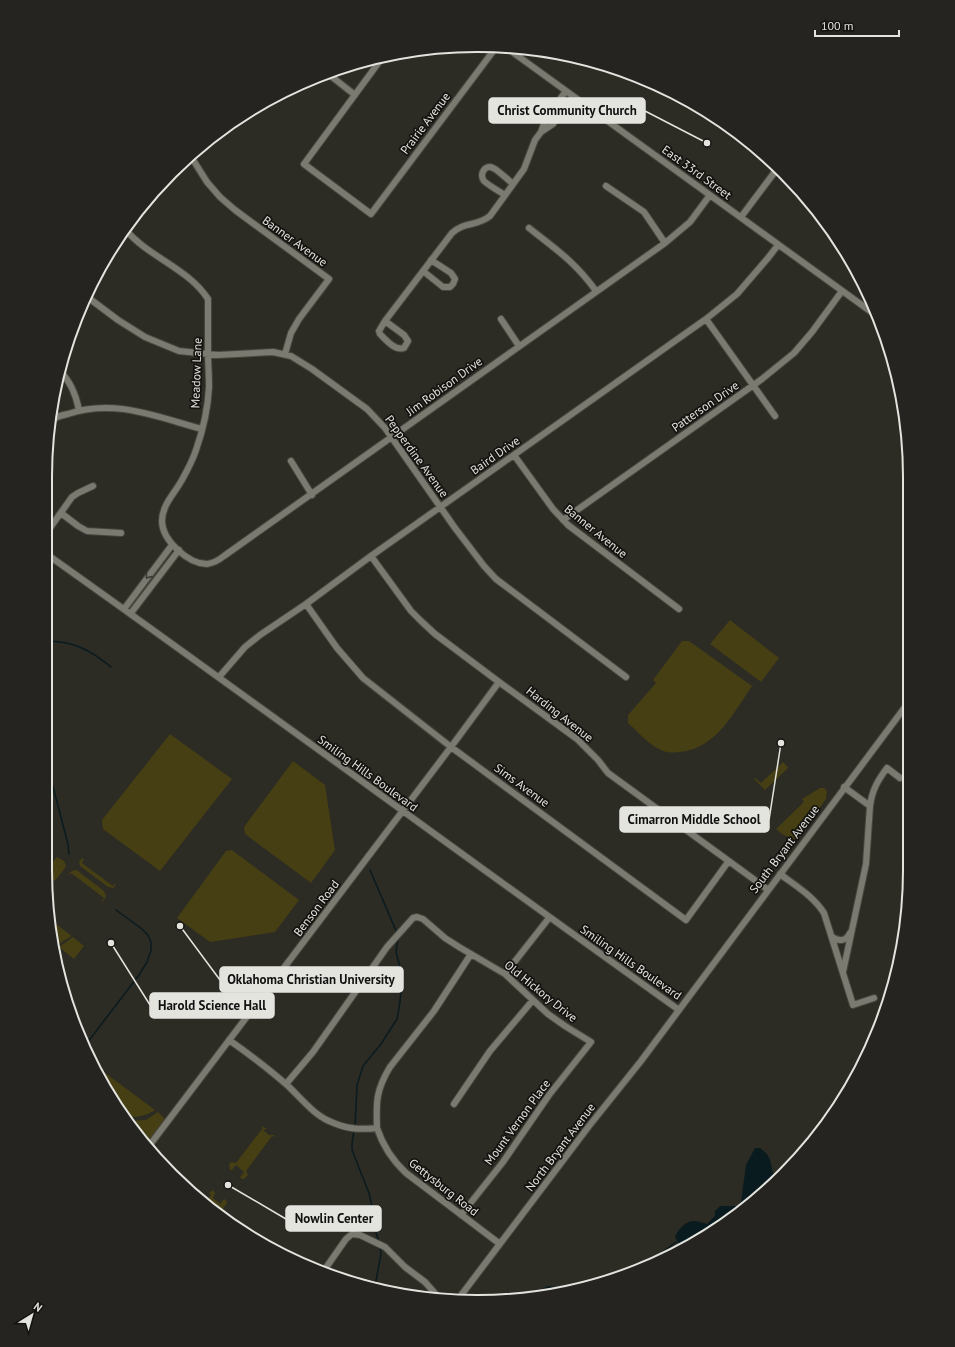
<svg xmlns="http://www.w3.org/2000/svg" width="955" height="1347" viewBox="0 0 955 1347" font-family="'PT Sans',sans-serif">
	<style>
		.green { fill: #463f14 }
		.water { fill: #0a1b20 }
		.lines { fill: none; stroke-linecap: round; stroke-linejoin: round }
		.stream { stroke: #0a1b20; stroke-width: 1.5 }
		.minor-casing { stroke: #47463f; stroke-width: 8 }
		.minor { stroke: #7b7a71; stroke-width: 6 }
		.oneway { stroke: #383732 }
		.labels { text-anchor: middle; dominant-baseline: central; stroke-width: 3.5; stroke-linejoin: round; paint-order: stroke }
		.street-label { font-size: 12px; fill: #e4e4df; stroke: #141310 }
		.rim { fill: none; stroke: #e4e4df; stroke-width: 2 }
		.leader { fill: none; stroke: #e4e4df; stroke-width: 1.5 }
		.callout-dot { fill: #e4e4df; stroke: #141310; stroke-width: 1.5 }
		.callout { fill: #e4e4df; stroke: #e4e4df; stroke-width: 1.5 }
		.callout-label { font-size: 13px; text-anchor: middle; font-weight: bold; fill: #111 }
	</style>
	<rect width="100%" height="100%" fill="#2c2b24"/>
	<path class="green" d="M730,620L779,658L761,682L710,644Z
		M682,641H689L752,686C734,712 716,749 680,752C674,753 667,753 661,750C649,745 638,732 628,723V715L656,683L653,680Z
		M170,734L232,779L160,871L103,829L102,820Z
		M293,761L325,785L335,850L311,883L245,834L244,827Z
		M783,762L788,767L787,769L765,790L754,779L755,778L761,783Z
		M820,788H824L827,791L826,799L795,841L782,834L776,829L804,802L802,799Z
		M232,850L299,900L275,932L210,942L177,918L226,851Z
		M57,857L64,861L66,865L65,868L55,881L45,873V871Z
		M83,858L84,859L82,863L113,886L116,882L115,886L113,888L108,887L80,866L79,861Z
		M75,870L78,871L104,891L106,896L103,902L102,901L104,898L71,873L68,876L70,872Z
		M52,921L72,936L55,946Z
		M73,937L84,946L74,959L59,947Z
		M93,1064L155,1110C145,1117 136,1117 124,1117L118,1110Z
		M158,1112L165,1119L147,1143L128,1121L146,1120Z
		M262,1126L267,1129L263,1130L269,1135H274L276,1137L272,1136L246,1171L248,1175L244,1179H242L240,1177L244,1172L236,1165L232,1170H230L229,1164L232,1162L236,1163L262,1129Z
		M213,1190L215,1193L213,1198L220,1204L224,1199L226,1200L227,1203L223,1209L219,1208L215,1212L204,1204L211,1195L209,1193Z"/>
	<path class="water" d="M755,1148H760L767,1154L770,1160L775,1182L763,1195L684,1247L680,1246L675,1237C678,1230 685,1221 694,1221C698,1221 703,1223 707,1224L715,1216V1211L720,1206H737L741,1202L746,1165Z"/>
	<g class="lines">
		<path class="stream" d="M45,641C73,641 89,649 111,667
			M52,769L50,774L51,779L68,844L69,854
			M370,870L397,933
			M84,1047L139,975L147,962L151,950V942L148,935L142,929L116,910
			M355,1127L357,1085L363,1066L381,1044L397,1019L400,1002L402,978L401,971L396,952L398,938
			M354,1130L352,1144V1150L369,1193L372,1207L373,1223L379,1242
			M772,1174H779L788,1167
			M651,1264L657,1256L676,1242
			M375,1286L381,1254L380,1248
			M518,1298L538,1292L548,1287L582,1289"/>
		<defs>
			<path id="minor" d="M504,46L877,316
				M382,58L304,164L371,214L497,46
				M327,73L355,95
				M541,132L553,124L573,96
				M190,155L207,182L220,197L235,210L329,279L299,319L291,333L285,354
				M606,186L644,212L665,243
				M505,195C500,192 487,184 484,181C479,174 485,164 493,168C498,170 508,180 513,184
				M741,217L777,169
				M529,228C556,249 576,263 596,291
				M125,229C148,257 188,268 208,299C208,316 208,333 208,351C208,363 209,375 209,387C208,408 203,430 196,450C193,459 188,469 183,478C176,492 162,504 162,521C162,540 188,564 207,564C214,563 219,560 224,556L665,243L690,222L710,195
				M423,271L443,287H450L453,284L455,279L451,273L431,260
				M86,296L118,320L145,337L179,351L218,355L273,352L291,356L312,369L367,409L385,428L455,528L484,566L496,579L626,677
				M501,319L519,346
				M706,319L775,416
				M385,321L379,331L380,334C386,340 395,351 404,348L408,341L404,335L385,321L452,233C465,221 476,227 490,216L524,169L535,140L541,132L546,118L566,91
				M60,371C71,382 76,395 79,410
				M51,420C56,417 62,415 68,414C114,398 157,417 202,429
				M514,455L553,509L568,525L679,609
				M291,461L312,495
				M61,513L78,526L87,531L121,533
				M563,520L762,379L794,353L812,332L842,291
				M45,535L72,497L78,493L93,486
				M45,553C258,704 467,859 679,1010
				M371,556L411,611L421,621L435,634L499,682L577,739L598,760L608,773L767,889
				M306,604L337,648L363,678L451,747L686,920L728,862
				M124,609L172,545
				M131,613L179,550
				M219,677L245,647L260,635L306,604L371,556L706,319L737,294L768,258L778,245
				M870,806C872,790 878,780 887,768L900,778
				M780,874C796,886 813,896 824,913L853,1005L874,998
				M832,937C840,942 846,941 850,933
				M843,972L866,864L870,806L844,787
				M505,974L549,918
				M229,1040C249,1054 269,1069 287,1085C300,1097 313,1114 329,1121C346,1129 359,1130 377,1128C383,1146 392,1160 406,1173L500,1244
				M286,1084L313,1052L387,947L413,918L417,917L423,919L445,938L459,947L505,974L548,1014L565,1026L591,1042L549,1095L503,1162L461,1215
				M454,1104L490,1051L533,1000
				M377,1128C376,1102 376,1090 390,1067L434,1011L471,954
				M149,1146L451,747L499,682
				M323,1272L346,1239L352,1234L360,1235L385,1247L405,1267L425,1282L439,1298
				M459,1298L589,1126L641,1061L908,703"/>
		</defs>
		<use href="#minor" class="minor-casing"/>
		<use href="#minor" class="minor"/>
	</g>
	<defs><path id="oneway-chevron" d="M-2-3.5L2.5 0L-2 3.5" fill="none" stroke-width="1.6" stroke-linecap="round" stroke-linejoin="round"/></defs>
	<use class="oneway" href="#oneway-chevron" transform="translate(148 576) rotate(127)"/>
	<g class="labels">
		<g class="street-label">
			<text transform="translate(425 123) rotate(-53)">Prairie Avenue</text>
			<text transform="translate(697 172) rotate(36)">East 33rd Street</text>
			<text transform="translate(295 241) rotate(36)">Banner Avenue</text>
			<text transform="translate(196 373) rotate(-88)">Meadow Lane</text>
			<text transform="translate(444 386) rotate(-36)">Jim Robison Drive</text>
			<text transform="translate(705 406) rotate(-35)">Patterson Drive</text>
			<text transform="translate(495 455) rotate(-35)">Baird Drive</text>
			<text transform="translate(417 456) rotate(54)">Pepperdine Avenue</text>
			<text transform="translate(596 531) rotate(39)">Banner Avenue</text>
			<text transform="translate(560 714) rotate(38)">Harding Avenue</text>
			<text transform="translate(368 773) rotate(36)">Smiling Hills Boulevard</text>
			<text transform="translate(522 785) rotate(36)">Sims Avenue</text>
			<text transform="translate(784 849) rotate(-53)">South Bryant Avenue</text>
			<text transform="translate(316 908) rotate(-53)">Benson Road</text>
			<text transform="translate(631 962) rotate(35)">Smiling Hills Boulevard</text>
			<text transform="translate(541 991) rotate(39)">Old Hickory Drive</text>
			<text transform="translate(517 1122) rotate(-54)">Mount Vernon Place</text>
			<text transform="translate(560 1147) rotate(-53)">North Bryant Avenue</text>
			<text transform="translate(444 1187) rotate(38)">Gettysburg Road</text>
		</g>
	</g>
	<path d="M0 0H955V1347H0ZM477 52H478A425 425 0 0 1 903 477V870A425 425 0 0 1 478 1295H477A425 425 0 0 1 52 870V477A425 425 0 0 1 477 52Z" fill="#252421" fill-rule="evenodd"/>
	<path class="rim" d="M477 52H478A425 425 0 0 1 903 477V870A425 425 0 0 1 478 1295H477A425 425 0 0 1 52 870V477A425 425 0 0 1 477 52Z"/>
	<path class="leader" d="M707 143L645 111M781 743L769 820M180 926L220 980M111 943L150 1005M228 1185L286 1219"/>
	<g class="callout-dot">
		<circle cx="707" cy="143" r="4"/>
		<circle cx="781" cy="743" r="4"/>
		<circle cx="180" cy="926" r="4"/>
		<circle cx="111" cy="943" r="4"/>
		<circle cx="228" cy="1185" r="4"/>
	</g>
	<g class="callout">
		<rect x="489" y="98" width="156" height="25" rx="4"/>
		<rect x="620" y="807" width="149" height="25" rx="4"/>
		<rect x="220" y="967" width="183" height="25" rx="4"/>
		<rect x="150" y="993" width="124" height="25" rx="4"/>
		<rect x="286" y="1206" width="95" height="25" rx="4"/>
	</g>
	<g class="callout-label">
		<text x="567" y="115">Christ Community Church</text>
		<text x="694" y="824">Cimarron Middle School</text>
		<text x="311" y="984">Oklahoma Christian University</text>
		<text x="212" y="1010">Harold Science Hall</text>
		<text x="334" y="1223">Nowlin Center</text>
	</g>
	<g transform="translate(32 1315) rotate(37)" stroke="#141310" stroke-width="3" paint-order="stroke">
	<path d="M0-3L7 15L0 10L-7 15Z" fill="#e4e4df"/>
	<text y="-6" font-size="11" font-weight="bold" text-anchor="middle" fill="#e4e4df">N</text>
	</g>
	<path d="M815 30v6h84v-6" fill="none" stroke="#e4e4df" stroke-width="2"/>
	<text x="821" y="30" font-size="12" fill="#e4e4df" stroke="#141310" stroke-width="3" paint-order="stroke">100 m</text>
</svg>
